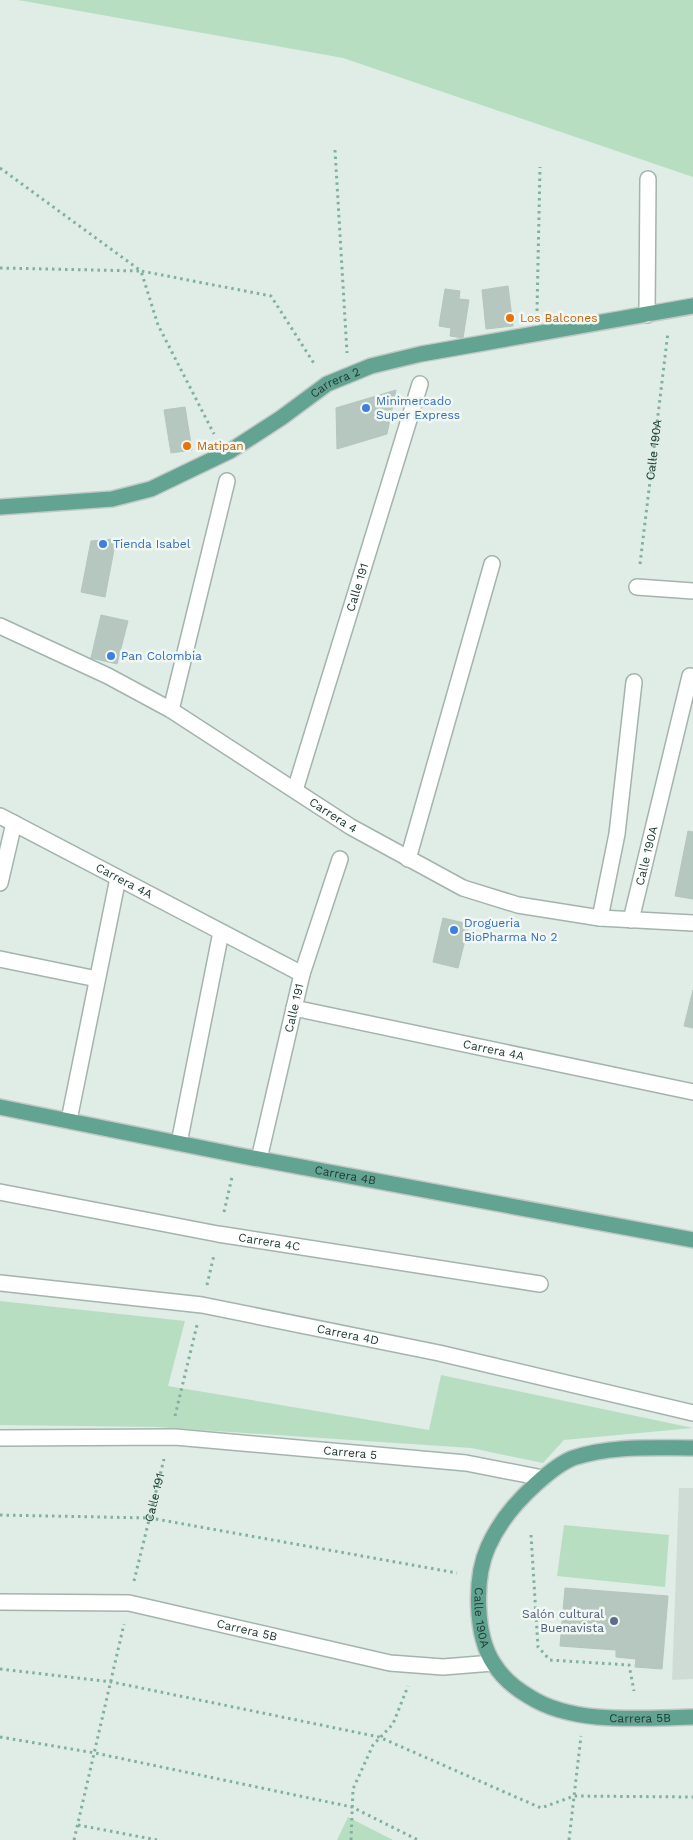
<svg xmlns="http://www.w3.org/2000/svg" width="693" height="1840" viewBox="0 0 693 1840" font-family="'Work Sans',sans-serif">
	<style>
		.built { fill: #cfdcd5 }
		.green { fill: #b8dec1 }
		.building { fill: #b6c7bf; stroke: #b3c6bd }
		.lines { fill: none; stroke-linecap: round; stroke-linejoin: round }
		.minor-casing { stroke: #a3b4ad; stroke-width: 18 }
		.major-casing { stroke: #c1c9c6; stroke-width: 18 }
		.path { stroke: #80b1a0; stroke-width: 3; stroke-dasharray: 2.5 4; stroke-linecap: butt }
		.minor { stroke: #fff; stroke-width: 15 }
		.major { stroke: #63a391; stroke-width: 15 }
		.food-dot { fill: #e8710a; stroke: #f1f8f4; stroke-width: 2 }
		.shop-dot { fill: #3f7fe0; stroke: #f1f8f4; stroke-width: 2 }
		.service-dot { fill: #5c6f8a; stroke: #f1f8f4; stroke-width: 2 }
		.labels { text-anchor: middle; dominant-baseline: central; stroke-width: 5; stroke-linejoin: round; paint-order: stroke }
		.food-label { font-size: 12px; fill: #c56008; stroke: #f1f8f4; text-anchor: start }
		.street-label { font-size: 12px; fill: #203d34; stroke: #f1f8f4 }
		.shop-label { font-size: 12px; fill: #366cbe; stroke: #f1f8f4; text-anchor: start }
		.service-label { font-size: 12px; fill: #4e5e75; stroke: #f1f8f4; text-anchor: end }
	</style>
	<rect width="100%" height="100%" fill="#e0ece6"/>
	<path class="built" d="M679,1488H693V1679L672,1680Z"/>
	<path class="green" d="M18,0H693V177L343,58Z
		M0,1301L185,1321L168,1386L429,1430L441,1375L693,1428L564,1440L543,1463L471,1448L156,1427L0,1425Z
		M564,1525L669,1535L665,1587L557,1576Z
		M348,1817L393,1840H337Z"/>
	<path class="building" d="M508,286L513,326L486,329L482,290Z
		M445,289L460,291L459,299L469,300L463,338L450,336L451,328L439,326Z
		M396,390L387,434L337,449L336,408Z
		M185,407L192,450L171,453L164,410Z
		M116,539L105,597L81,592L91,541Z
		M101,615L128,621L117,664L91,658Z
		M688,831L693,832V899L675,896Z
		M443,918L469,924L458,968L433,962Z
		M693,990V1028L684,1026Z
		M565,1588L668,1596L662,1669L635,1667L636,1659L616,1657V1650L560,1646Z"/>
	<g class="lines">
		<defs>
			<g id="minor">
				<path d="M647,315L648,179"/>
				<path d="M637,587L693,591"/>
				<path id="s3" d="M0,626L108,676L171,710L351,827L463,888L518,905L600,918L693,923"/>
				<path d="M171,710L227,481"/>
				<path id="s4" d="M295,790L420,384"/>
				<path id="s5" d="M0,816L302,974"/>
				<path d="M408,859L492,564"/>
				<path d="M0,883L14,823"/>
				<path d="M600,918L617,834L634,682"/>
				<path id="s6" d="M631,920L690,676"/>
				<path d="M0,959L97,979"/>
				<path id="s7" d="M294,1008L693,1092"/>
				<path d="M69,1120L118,878"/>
				<path d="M179,1143L221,932"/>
				<path id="s8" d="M259,1159L302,974L340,859"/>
				<path id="s9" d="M0,1192L218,1234L540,1284"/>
				<path id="s10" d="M0,1283L202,1305L439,1353L693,1413"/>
				<path id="s11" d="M0,1438L175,1437L466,1463L543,1478"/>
				<path id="s12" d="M0,1602L129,1603L390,1663L443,1667L493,1663"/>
			</g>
			<g id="major">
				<path id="s13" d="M0,507L112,499L151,489L230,451L281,418L327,384L371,366L421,354L693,306"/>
				<path id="s14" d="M0,1107L237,1155L693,1240"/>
				<path id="s15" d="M693,1448C654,1448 611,1445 573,1458C560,1463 546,1475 536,1484C516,1502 499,1522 488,1547C474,1578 475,1636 494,1664C502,1677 516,1689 530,1697C574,1725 642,1718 693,1717"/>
			</g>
		</defs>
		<use href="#minor" class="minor-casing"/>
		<use href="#major" class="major-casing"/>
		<g class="path">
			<path d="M335,150L347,353"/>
			<path d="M0,168L141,271L271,296L315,365"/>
			<path d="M0,268L141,271L158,325L214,434"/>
			<path d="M537,311L540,167"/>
			<path id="s1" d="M640,564L668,332"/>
			<path d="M224,1212L232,1177"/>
			<path d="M207,1285L214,1255"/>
			<path d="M175,1416L197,1325"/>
			<path d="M0,1515L150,1518L457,1573"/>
			<path d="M531,1535L538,1647L550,1660L629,1665L634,1691"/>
			<path id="s2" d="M134,1581L164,1459"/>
			<path d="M0,1669L112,1682L379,1737L541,1808L574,1796L693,1797"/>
			<path d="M0,1737L95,1753L352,1807L418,1840"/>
			<path d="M78,1825L157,1840"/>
			<path d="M74,1840L124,1624"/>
			<path d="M351,1840L353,1789L373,1745L393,1724L408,1686"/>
			<path d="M569,1840L581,1736"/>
		</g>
		<use href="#minor" class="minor"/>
		<use href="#major" class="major"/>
	</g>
	<g class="food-dot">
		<circle cx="510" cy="318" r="5"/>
		<circle cx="187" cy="446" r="5"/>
	</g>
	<g class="shop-dot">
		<circle cx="366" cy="408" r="5"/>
		<circle cx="103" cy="544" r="5"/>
		<circle cx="111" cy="656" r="5"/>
		<circle cx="454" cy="930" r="5"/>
	</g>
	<circle class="service-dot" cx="614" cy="1621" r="5"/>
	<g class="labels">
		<g class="food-label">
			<text x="520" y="318">Los Balcones</text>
			<text x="197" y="446">Matipan</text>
		</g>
		<g class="street-label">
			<text stroke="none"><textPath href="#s13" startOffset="366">Carrera 2</textPath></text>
			<text stroke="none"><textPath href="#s1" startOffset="115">Calle 190A</textPath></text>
			<text stroke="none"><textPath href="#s4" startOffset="212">Calle 191</textPath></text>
			<text stroke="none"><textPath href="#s3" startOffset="384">Carrera 4</textPath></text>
			<text stroke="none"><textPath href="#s6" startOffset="66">Calle 190A</textPath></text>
			<text stroke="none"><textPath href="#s5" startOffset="140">Carrera 4A</textPath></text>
			<text stroke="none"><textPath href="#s8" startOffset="155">Calle 191</textPath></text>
			<text stroke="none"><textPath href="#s7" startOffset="204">Carrera 4A</textPath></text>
			<text stroke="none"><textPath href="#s14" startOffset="352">Carrera 4B</textPath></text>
			<text stroke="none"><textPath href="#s9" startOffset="274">Carrera 4C</textPath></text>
			<text stroke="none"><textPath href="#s10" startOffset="352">Carrera 4D</textPath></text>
			<text stroke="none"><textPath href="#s11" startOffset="351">Carrera 5</textPath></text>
			<text stroke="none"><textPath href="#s2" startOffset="86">Calle 191</textPath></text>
			<text stroke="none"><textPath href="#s15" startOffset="318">Calle 190A</textPath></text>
			<text stroke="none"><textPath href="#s12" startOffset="250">Carrera 5B</textPath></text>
			<text stroke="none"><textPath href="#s15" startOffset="530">Carrera 5B</textPath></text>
		</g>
		<g class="shop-label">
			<text x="376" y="401">Minimercado<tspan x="376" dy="14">Super Express</tspan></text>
			<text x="113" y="544">Tienda Isabel</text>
			<text x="121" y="656">Pan Colombia</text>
			<text x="464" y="923">Drogueria<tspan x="464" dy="14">BioPharma No 2</tspan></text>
		</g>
		<g class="service-label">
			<text x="604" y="1614">Salón cultural<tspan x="604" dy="14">Buenavista</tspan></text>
		</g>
	</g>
</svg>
